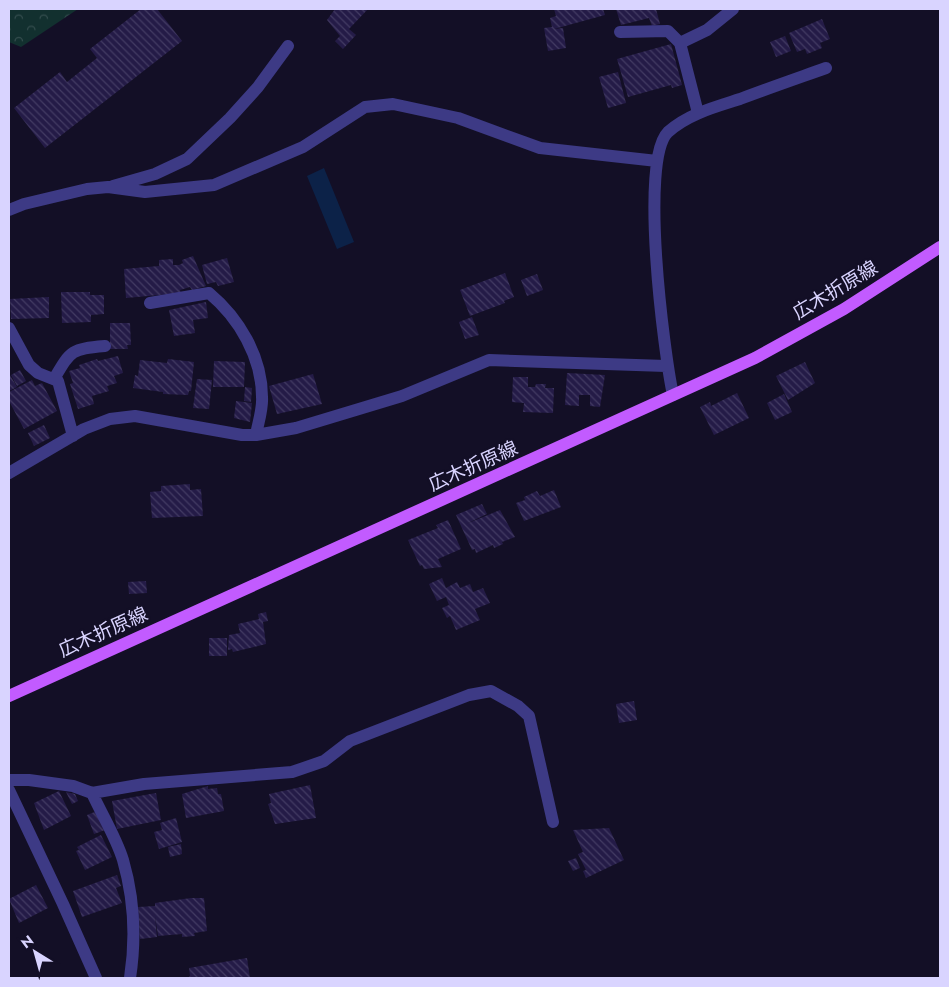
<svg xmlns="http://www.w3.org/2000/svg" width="949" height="987" viewBox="0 0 949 987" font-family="Jost,'Noto Sans JP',sans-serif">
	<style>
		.forest { fill: url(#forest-crowns) }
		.water { fill: #0c2248 }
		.building { fill: url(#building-back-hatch) }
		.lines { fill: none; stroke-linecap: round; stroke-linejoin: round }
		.minor { stroke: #3d3a85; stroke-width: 12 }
		.major { stroke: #c25bff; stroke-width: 12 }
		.labels { text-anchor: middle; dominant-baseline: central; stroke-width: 4.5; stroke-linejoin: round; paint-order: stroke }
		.street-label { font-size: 19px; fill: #d9d4ff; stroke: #130f26 }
	</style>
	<defs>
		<pattern id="forest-crowns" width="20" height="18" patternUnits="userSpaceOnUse" patternTransform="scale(1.25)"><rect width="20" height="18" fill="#12302f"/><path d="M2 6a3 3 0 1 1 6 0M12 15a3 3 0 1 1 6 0" fill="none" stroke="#344d4e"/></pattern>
		<pattern id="building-back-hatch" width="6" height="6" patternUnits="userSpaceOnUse" patternTransform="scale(1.25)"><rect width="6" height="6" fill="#241b47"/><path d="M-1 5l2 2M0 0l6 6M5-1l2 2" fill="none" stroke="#433b63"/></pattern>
	</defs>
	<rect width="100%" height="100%" fill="#130f26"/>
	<path class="forest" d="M9,9H78L21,47L9,42Z"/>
	<path class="water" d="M324,168L354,242L337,249L307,176Z"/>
	<path class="building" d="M141,9H157L182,41L45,148L14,108L60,72L67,82L97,58L90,49Z
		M335,9H368L349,29L356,35L343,49L335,41L340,36L327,20Z
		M554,9H603L605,15L554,29L563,28L566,48L548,51L544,28L559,26L552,27L550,18L556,16Z
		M616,9H656L660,24L652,26L649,18L621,25Z
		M822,19L830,39L820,43L822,48L807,54L805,49L797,52L789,33Z
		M785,36L791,51L776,57L770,42Z
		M671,44L682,85L672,88L671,85L628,97L617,59Z
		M618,72L626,103L608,108L599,77Z
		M193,256L206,286L192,290L190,287L180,290L181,293L126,298L124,269L159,266V260L173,259V265H179L183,263L182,260Z
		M227,258L234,282L218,286L216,282L207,284L202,265Z
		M505,273L514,297L504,301L505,303L470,316L460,290Z
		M537,274L543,290L527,296L521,280Z
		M61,292H90V295H104V314L91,315V322L62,323Z
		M49,297V318L11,319L10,299Z
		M206,302L208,318L193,320L195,333L174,336L169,310Z
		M472,317L479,335L465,339L459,322Z
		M110,323H130L131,345H127L128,349H110Z
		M118,356L123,373L114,376L117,383L107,386L109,391L92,396L94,404L78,409L70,384L73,383L69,371L80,368L79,365L97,359L98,361Z
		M168,359L194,362L191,391H189L188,395L163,394V392L133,388L135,375L138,376L140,360L167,363Z
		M214,361L245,362L244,387H213Z
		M805,362L815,383L788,400L776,376Z
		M20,370L26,381L17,386L11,375Z
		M567,373L605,375L600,407L590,406V395H579V406L565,405Z
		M313,374L322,404L277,414L269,386Z
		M10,375L17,387L9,391V376Z
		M513,377H528V387H535L536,384H546L545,388H554L553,413L523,412L524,403L512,402Z
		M197,379L212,380L209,409L193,408Z
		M32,380L35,386L42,383L57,411L24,429L9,401V392Z
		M245,387L252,388L251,402L244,401Z
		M737,393L749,418L714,435L700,407L710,402L711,406Z
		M784,394L792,412L775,420L767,403Z
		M236,401L252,403L250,422L234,418Z
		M44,425L50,438L34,446L28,433Z
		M190,484V490L201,489L203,516L152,518L150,492L161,491V486Z
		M554,490L561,507L524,521L516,503L525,500L524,497L537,491L540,496Z
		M482,504L487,514L466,524L500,510L515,537L502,542L503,544L494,548L493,545L476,553L475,549L472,550L456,515Z
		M448,520L461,549L438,559L442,567L424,569L422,565L420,566L408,540L438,528L436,525Z
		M442,578L446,588L457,582L460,588L470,584L473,592L483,588L490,603L475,609L480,620L456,630L450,616L447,618L442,608L449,605L446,597L437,601L429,584Z
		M146,581L147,593L129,594L128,582Z
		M266,612L268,621L263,622L266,644L233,652L232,649L228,650L229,635L240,633L238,624L259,619L258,614Z
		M209,638H227V656H209Z
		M634,701L637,720L619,723L616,704Z
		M310,785L316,818L275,824L268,804L271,803L269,794Z
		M208,786V789L217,788L218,794H221L224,811L186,818L182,794Z
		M59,791L71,816L44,830L34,803Z
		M66,792L75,794L78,801L72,804Z
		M156,793L161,820L117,829L112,801Z
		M97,811L105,830L94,834L87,815Z
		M176,818L182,842L159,849L154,832L162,830L160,823Z
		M609,828L624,860L586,878L583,871L586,870L578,854L583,852L573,830Z
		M101,835L112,857L85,870L76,851L79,850L77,847Z
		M181,844L182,854L170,857L168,847Z
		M576,858L580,868L573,871L568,861Z
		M117,875L121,886L116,888L122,903L82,917L73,891Z
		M36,885L48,908L19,923L9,899Z
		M191,898H204L207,931L194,933L195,936L182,937V934L158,936L155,916L157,937L140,939L138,907L155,906V903Z
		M247,958L250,978H188L190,976L189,968Z"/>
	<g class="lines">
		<path class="minor" d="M620,32L668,31L680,43L698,113
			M680,43L707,30L733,9
			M113,186L155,174L187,159L230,118L258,87L288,46
			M9,210L24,204L87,189L108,187L145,192L214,185L303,147L365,107L393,104L458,118L540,148L657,161
			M150,303L209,293C239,318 262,357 262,397C263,409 258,423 256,435
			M9,328L29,365L38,373L58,381L73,436
			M54,379C71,350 71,349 105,346
			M673,395C664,353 639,160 668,132C688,114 715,107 740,99C769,88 798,78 826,68
			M9,473L84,429L110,419L135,416L242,435H256L296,428L402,396L489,360L666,366
			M9,780H29L73,786L92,793L144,784L292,772L324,761L350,741L469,695L491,691L518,706L529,716L553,822
			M9,790L63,904L96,978
			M92,793C102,815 116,837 123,860C134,898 136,939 130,978"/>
		<path class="major" d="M9,696L755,358L844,309L940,247"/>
	</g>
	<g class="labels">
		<g class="street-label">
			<text transform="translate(835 290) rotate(-31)">広木折原線</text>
			<text transform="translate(473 466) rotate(-24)">広木折原線</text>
			<text transform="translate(103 632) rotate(-24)">広木折原線</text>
		</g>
	</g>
	<rect width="949" height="987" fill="none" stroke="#d9d4ff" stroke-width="20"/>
	<g transform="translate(35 952) rotate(323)" stroke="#130f26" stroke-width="4" paint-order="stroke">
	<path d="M0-4L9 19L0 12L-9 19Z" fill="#d9d4ff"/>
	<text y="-8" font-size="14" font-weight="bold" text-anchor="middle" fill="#d9d4ff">N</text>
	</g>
</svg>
